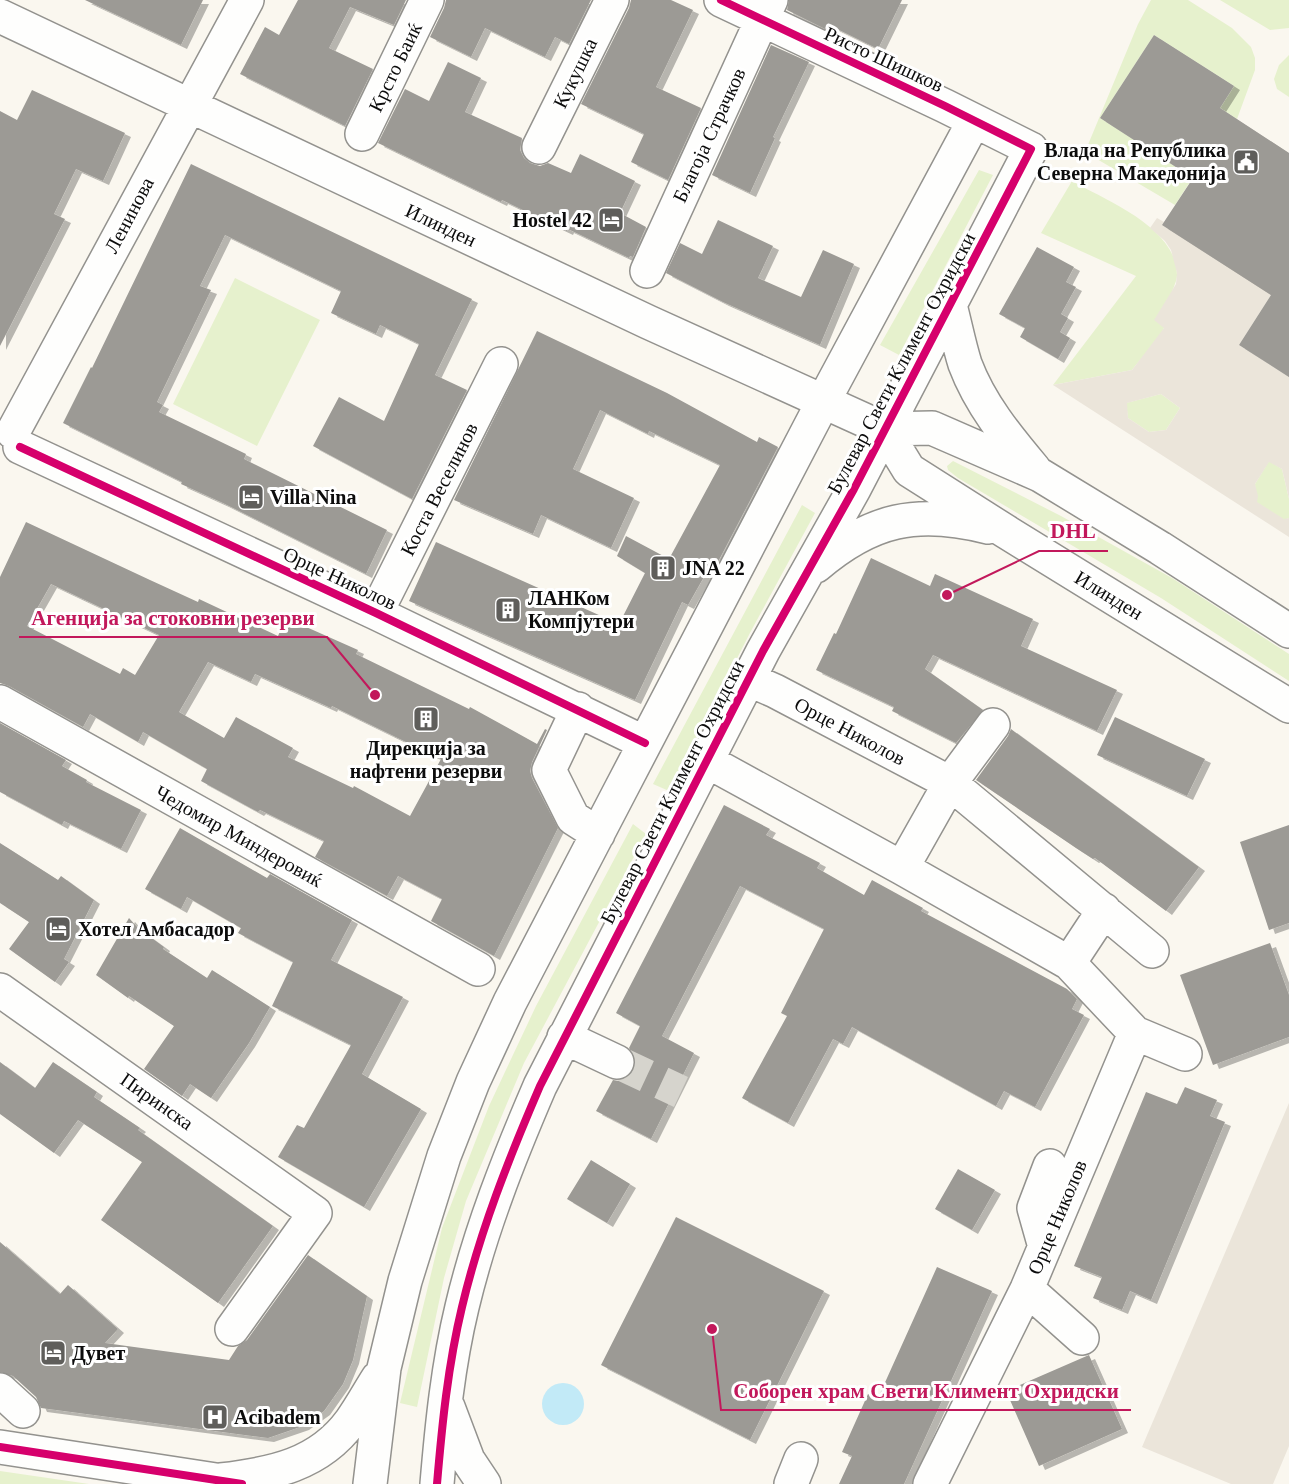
<svg xmlns="http://www.w3.org/2000/svg" width="1289" height="1484" viewBox="0 0 1289 1484" font-family="Georgia,serif">
	<style>
		.green { fill: #e6f1cd }
		.plaza { fill: #ebe5da; fill-rule: evenodd }
		.water { fill: #c2eaf7 }
		.building { fill: #9c9a95; fill-rule: evenodd; filter: url(#shadow) }
		.lines { fill: none; stroke-linecap: round; stroke-linejoin: round }
		.minor-tunnel { stroke: #d6d4cd; stroke-width: 33; stroke-dasharray: 33 16; stroke-linecap: butt }
		.minor-casing { stroke: #93928e; stroke-width: 36 }
		.minor { stroke: #fefefd; stroke-width: 33 }
		.cycleway-casing { stroke: #fff; stroke-width: 11 }
		.cycleway { stroke: #d6006c; stroke-width: 8 }
		.labels { text-anchor: middle; dominant-baseline: central; stroke-width: 6; stroke-linejoin: round; paint-order: stroke }
		.street-label { font-size: 20px; fill: #0c0c0c; stroke: #fff }
		.poi-label { font-size: 20px; font-weight: bold; fill: #0c0c0c; stroke: #fff; text-anchor: start }
		.leader { fill: none; stroke: #c2185b; stroke-width: 2 }
		.callout-dot { fill: #c2185b; stroke: #fff; stroke-width: 2 }
		.callout-label { font-size: 21px; text-anchor: middle; font-weight: bold; fill: #c2185b; stroke: #fff; stroke-width: 6; stroke-linejoin: round; paint-order: stroke }
	</style>
	<defs>
		<filter id="shadow"><feDropShadow dx="6" dy="4" stdDeviation="0" flood-color="#0004"/></filter>
	</defs>
	<rect width="100%" height="100%" fill="#faf7ef"/>
	<path class="green" d="M1151,0H1188L1232,28L1251,47L1255,58V70L1237,119L1220,108L1234,86L1154,35L1100,118L1182,171L1208,154L1175,205L1085,152L1138,24Z
		M1220,0H1289V28L1270,30Z
		M1289,55V97L1277,89L1274,79L1279,65Z
		M979,170L993,175L899,355L880,345Z
		M1072,181C1107,201 1178,228 1177,276C1176,284 1172,290 1170,298C1168,308 1168,321 1163,330C1155,344 1142,357 1132,370L1053,385L1136,276L1041,233Z
		M235,278L320,320L257,446L173,404Z
		M1161,394L1180,408L1166,430L1149,432L1128,418L1126,403Z
		M953,461L1061,516L1172,578L1289,654V681L1161,598L958,478L948,470L947,466Z
		M1269,461L1282,469L1289,499V518L1284,520L1256,502L1255,484Z
		M802,505L815,513L751,631L669,791L653,784Z
		M633,824L646,834L524,1063L466,1201L444,1278L417,1407L400,1403L442,1228L489,1106L536,1006Z
		M0,1471L89,1484H0Z"/>
	<path class="plaza" d="M1157,218L1164,222L1162,225L1289,267L1239,345L1289,377V499L1282,469L1269,462L1255,484L1258,496L1257,502L1284,519L1289,518V537L1053,385L1132,370L1164,328L1154,320L1176,284L1177,273L1171,250L1165,241L1150,228ZM1161,394L1180,408L1166,430L1149,432L1128,418L1127,403Z
		M1289,1103V1446L1273,1484H1231L1142,1447Z"/>
	<path class="water" d="M542 1404a21 21 0 1 1 42 0a21 21 0 1 1-42 0Z"/>
	<path class="building" d="M85,0H203L181,45Z
		M298,0H406L394,25L350,7L329,48L373,69L345,126L240,74L265,27L279,35Z
		M446,0H591L569,44L555,37L545,57L485,28L471,57L430,37L444,8Z
		M631,0H671L693,10L656,87L701,108L668,180L631,162L644,134L581,104L629,8Z
		M789,0H902L878,49L827,24L825,29L787,10Z
		M1154,35L1234,86L1220,108L1289,153V377L1239,345L1271,295L1162,225L1193,178L1100,118Z
		M771,45L809,62L773,137L775,138L750,193L712,175Z
		M448,62L481,78L465,112L522,138L520,150L524,158L530,163L540,166L548,163L571,173L580,154L635,181L620,213L646,227L633,257L630,256L629,258L568,229L567,231L502,200L501,202L378,143L405,89L429,101Z
		M32,90L125,133L103,181L76,169L54,214L65,219L0,346V111L17,120Z
		M191,164L472,299L435,375L467,390L412,499L313,446L339,397L384,421L419,344L380,325L376,334L331,313L341,291L225,235L200,286L211,290L157,402L163,405L159,412L246,454L244,459L387,530L366,574L223,503L181,484L182,482L63,423L91,367L92,368Z
		M718,220L773,246L758,278L801,297L823,250L854,264L820,345L723,302L666,273L680,243L702,254Z
		M1037,247L1074,267L1066,282L1076,287L1061,314L1068,318L1060,332L1070,338L1058,359L1020,337L1025,328L999,314Z
		M537,331L667,393L757,442L759,437L778,447L709,579L705,575L688,605L682,602L635,700L409,601L436,542L619,624L645,573L617,556L626,536L669,559L720,465L649,431L648,434L600,410L573,469L634,498L611,548L541,515L533,534L454,500Z
		M26,522L150,580L198,602L199,599L278,636L286,618L358,650L356,654L469,709L470,707L537,744L545,729L547,730L532,762L530,771L532,778L558,828L494,956L431,921L442,899L398,876L387,896L315,857L324,841L260,810L258,812L201,781L207,769L143,732L138,742L90,714L83,727L9,686L0,683V577ZM51,584L159,635L135,675L123,668L120,674L27,626ZM208,662L251,682L255,674L331,708L332,706L441,759L410,816L354,786L353,788L288,757L293,748L236,717L224,738L179,712Z
		M871,558L930,586L935,574L1033,619L1021,646L1117,690L1097,731L933,655L925,669L983,710L956,743L892,711L894,707L816,670L834,633L836,634Z
		M1115,717L1205,759L1187,796L1097,755Z
		M0,723L66,760L62,766L87,780L86,782L141,810L121,849L64,821L62,825L0,792Z
		M1011,729L1199,867L1166,911L1095,858L1093,859L1076,848L976,780L1008,736Z
		M724,805L770,829L766,835L820,863L817,868L864,895L872,880L923,908L921,911L1067,989L1077,999L1072,1009L1084,1015L1035,1107L1004,1091L996,1106L852,1027L843,1044L833,1039L788,1123L742,1098L787,1016L781,1013L824,929L740,886L662,1036L694,1053L651,1139L596,1111L613,1080L619,1081L627,1078L634,1069L636,1060L629,1048L640,1026L616,1013Z
		M1289,825V923L1269,930L1240,842Z
		M180,828L267,878L270,874L352,920L331,960L403,997L362,1074L421,1109L364,1207L278,1157L297,1125L304,1128L351,1045L272,1006L293,962L238,933L241,928L187,897L181,909L145,889Z
		M0,843L58,880L61,876L94,900L64,959L69,962L55,982L9,949L29,922L0,903Z
		M129,918L138,928L164,947L163,949L207,978L212,970L270,1007L249,1043L211,1098L190,1084L182,1096L144,1069L174,1026L129,996L128,998L96,975Z
		M1270,943L1289,995V1037L1213,1065L1180,975Z
		M0,1062L35,1088L53,1062L97,1092L94,1097L140,1128L138,1130L273,1226L218,1303L101,1220L142,1162L78,1120L54,1153L0,1114Z
		M1185,1087L1217,1100L1210,1116L1225,1122L1151,1300L1130,1291L1122,1310L1093,1298L1102,1277L1074,1266L1146,1092L1177,1104Z
		M591,1160L630,1184L607,1223L567,1199Z
		M958,1169L995,1190L972,1230L935,1209Z
		M676,1217L824,1291L750,1440L601,1365Z
		M0,1242L60,1294L68,1285L118,1329L105,1343L229,1360L238,1346L247,1340L308,1255L367,1296L353,1360L343,1384L324,1411L303,1426L268,1438L41,1408L36,1397L13,1376L0,1372Z
		M937,1267L992,1291L904,1484H839L852,1456L842,1452L868,1394L878,1398Z
		M1089,1355L1122,1429L1039,1466L1006,1391Z"/>
	<g class="lines">
		<path class="minor-tunnel" d="M617,1062L681,1092"/>
		<defs>
			<path id="minor" d="M0,16L648,322L884,429L932,428L1040,475L1160,548L1289,631
				M362,134L427,0
				M539,147L612,0
				M647,271L771,0
				M950,305C955,324 959,345 965,364C980,404 1007,437 1034,469
				M884,429L909,470L1005,531L1289,706
				M13,432L247,0
				M20,447L376,613L645,743
				M816,566C871,519 917,509 988,527
				M376,613L501,364
				M750,680L775,691L950,783L1152,951
				M0,702L478,969
				M578,709L549,770L573,818L598,834
				M707,761L902,868L1069,963L1135,1033L1185,1054
				M902,868L950,783L993,725
				M1069,963L1104,910
				M0,990L315,1213L232,1329
				M564,1037L617,1062
				M1045,1247L1034,1208L1050,1166
				M1027,1289L1082,1338
				M0,1390L23,1411
				M448,1407L468,1460L484,1484
				M0,1447L242,1484
				M221,1480C272,1474 319,1465 351,1421C361,1407 369,1392 378,1378
				M370,1484L384,1368L405,1281L444,1156L473,1082L510,1002L621,789L823,402L974,121
				M437,1484C442,1425 448,1365 462,1307C480,1231 509,1158 540,1086L763,651L854,489L1031,149L945,106L721,0
				M791,1484L801,1459
				M930,1484L1027,1289L1135,1033"/>
		</defs>
		<use href="#minor" class="minor-casing"/>
		<use href="#minor" class="minor"/>
		<defs>
			<path id="cycleway" d="M20,447L376,613L645,743
				M0,1447L242,1484
				M437,1484C442,1425 448,1365 462,1307C480,1231 509,1158 540,1086L763,651L854,489L1031,149L945,106L721,0"/>
		</defs>
		<use href="#cycleway" class="cycleway-casing"/>
		<use href="#cycleway" class="cycleway"/>
	</g>
	<defs>
		<symbol id="civic-square" viewBox="-11 -11 22 22"><rect x="-9" y="-9" width="18" height="18" rx="4" fill="#5f5e5b" stroke="#fff"/><path d="M-.6-6.5H3V-4.5H.6V-3L4-1V1h2V6H-6V1h2V-1L-.6-3ZM-1.2 2.5V6h2.4V2.5Z" fill="#fff"/></symbol>
		<symbol id="hotel-square" viewBox="-11 -11 22 22"><rect x="-9" y="-9" width="18" height="18" rx="4" fill="#5f5e5b" stroke="#fff"/><path d="M-6-4.5h1.5V1H6V5H4.5V3h-9V5H-6ZM-4 0a1.8 1.8 0 1 1 3.6 0ZM.5 0V-2.5h3Q6-2.5 6 0Z" fill="#fff"/></symbol>
		<symbol id="building-square" viewBox="-11 -11 22 22"><rect x="-9" y="-9" width="18" height="18" rx="4" fill="#5f5e5b" stroke="#fff"/><path d="M-4-6H4V6H1V3H-1V6H-4ZM-2.5-4.3h1.7v1.8h-1.7ZM.8-4.3h1.7v1.8H.8ZM-2.5-1h1.7V.8h-1.7ZM.8-1h1.7V.8H.8Z" fill="#fff"/></symbol>
		<symbol id="hospital-square" viewBox="-11 -11 22 22"><rect x="-9" y="-9" width="18" height="18" rx="4" fill="#5f5e5b" stroke="#fff"/><path d="M-5-5h3v3.5h4V-5h3V5h-3V1.5h-4V5h-3Z" fill="#fff"/></symbol>
	</defs>
	<g fill-rule="evenodd">
		<use href="#civic-square" x="1231" y="147" width="30" height="30"/>
		<use href="#hotel-square" x="596" y="205" width="30" height="30"/>
		<use href="#hotel-square" x="236" y="482" width="30" height="30"/>
		<use href="#building-square" x="648" y="553" width="30" height="30"/>
		<use href="#building-square" x="493" y="595" width="30" height="30"/>
		<use href="#building-square" x="411" y="704" width="30" height="30"/>
		<use href="#hotel-square" x="43" y="914" width="30" height="30"/>
		<use href="#hotel-square" x="38" y="1338" width="30" height="30"/>
		<use href="#hospital-square" x="200" y="1402" width="30" height="30"/>
	</g>
	<g class="labels">
		<g class="street-label">
			<text transform="translate(884 59) rotate(25)">Ристо Шишков</text>
			<text transform="translate(395 67) rotate(-64)">Крсто Баиќ</text>
			<text transform="translate(575 73) rotate(-64)">Кукушка</text>
			<text transform="translate(709 135) rotate(-65)">Благоја Страчков</text>
			<text transform="translate(129 215) rotate(-62)">Ленинова</text>
			<text transform="translate(441 225) rotate(25)">Илинден</text>
			<text transform="translate(901 363) rotate(-62)">Булевар Свети Климент Охридски</text>
			<text transform="translate(439 489) rotate(-63)">Коста Веселинов</text>
			<text transform="translate(340 578) rotate(25)">Орце Николов</text>
			<text transform="translate(1109 595) rotate(31)">Илинден</text>
			<text transform="translate(850 731) rotate(28)">Орце Николов</text>
			<text transform="translate(672 792) rotate(-63)">Булевар Свети Климент Охридски</text>
			<text transform="translate(239 836) rotate(29)">Чедомир Миндеровиќ</text>
			<text transform="translate(157 1101) rotate(35)">Пиринска</text>
			<text transform="translate(1057 1217) rotate(-67)">Орце Николов</text>
		</g>
		<g class="poi-label">
			<text x="1226" y="150" text-anchor="end">Влада на Република<tspan x="1226" dy="23">Северна Македонија</tspan></text>
			<text x="592" y="220" text-anchor="end">Hostel 42</text>
			<text x="270" y="497">Villa Nina</text>
			<text x="682" y="568">JNA 22</text>
			<text x="528" y="598">ЛАНКом<tspan x="528" dy="23">Компјутери</tspan></text>
			<text x="426" y="748" text-anchor="middle">Дирекција за<tspan x="426" dy="23">нафтени резерви</tspan></text>
			<text x="78" y="929">Хотел Амбасадор</text>
			<text x="72" y="1353">Дувет</text>
			<text x="234" y="1417">Acibadem</text>
		</g>
	</g>
	<path class="leader" d="M947 595L1039 551H1108M375 695L327 637H19M712 1329L721 1410H1131"/>
	<g class="callout-dot">
		<circle cx="947" cy="595" r="6"/>
		<circle cx="375" cy="695" r="6"/>
		<circle cx="712" cy="1329" r="6"/>
	</g>
	<g class="callout-label">
		<text x="1073" y="538">DHL</text>
		<text x="173" y="625">Агенција за стоковни резерви</text>
		<text x="926" y="1398">Соборен храм Свети Климент Охридски</text>
	</g>
</svg>
